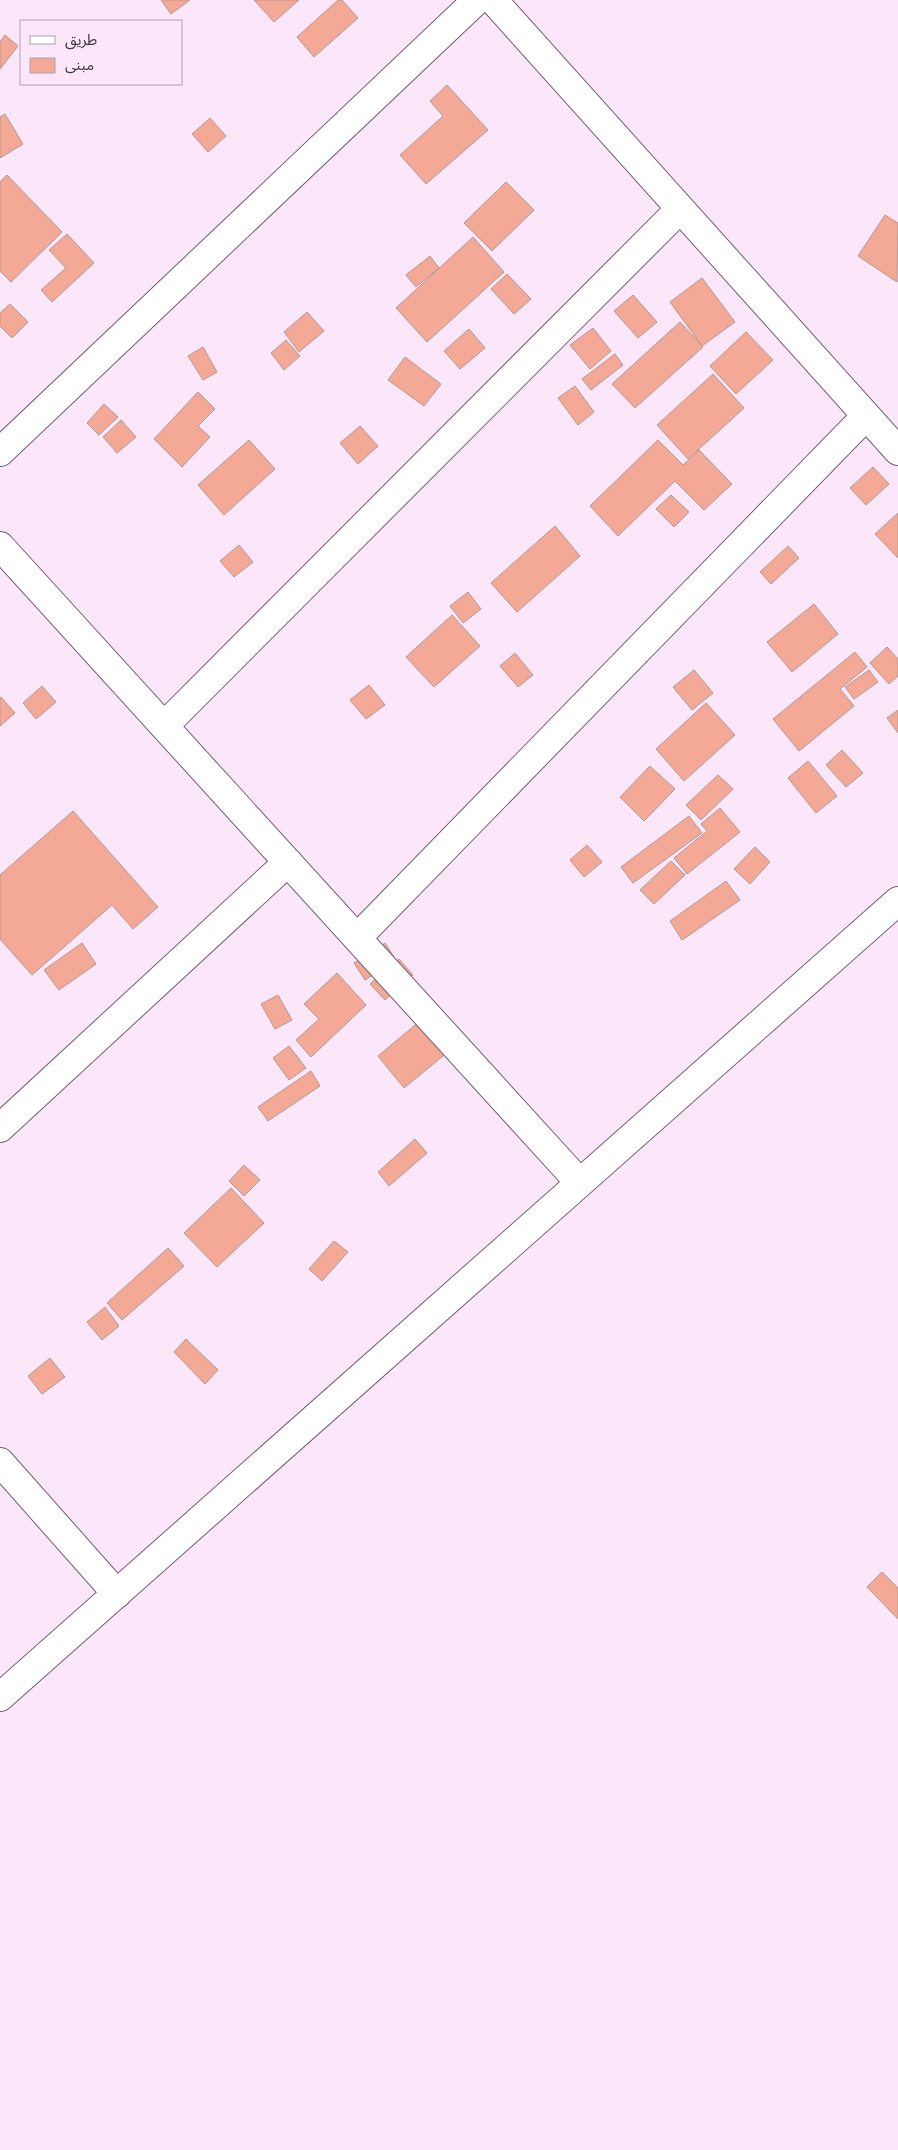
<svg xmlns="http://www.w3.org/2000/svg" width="898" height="2150" viewBox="0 0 898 2150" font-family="Figtree,'Noto Sans Arabic',sans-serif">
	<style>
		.building { fill: #f4a896; stroke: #b39892 }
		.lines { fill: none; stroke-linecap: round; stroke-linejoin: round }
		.minor-casing { stroke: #715f6f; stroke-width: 30 }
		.minor { stroke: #fff; stroke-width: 28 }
	</style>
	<rect width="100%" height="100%" fill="#fce7fa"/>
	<path class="building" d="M161,0H190L171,14Z
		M254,0H299L274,22Z
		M338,0H342L358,18L314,57L297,37Z
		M5,35L18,46L0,69V42Z
		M447,85L488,130L426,184L400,155L443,116L430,101Z
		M5,114L23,144L0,158V117Z
		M210,118L226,136L208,152L192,134Z
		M7,175L62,232L11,282L0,271V182Z
		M506,182L534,210L492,251L464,223Z
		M885,215L898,223L897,282L858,256Z
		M67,234L94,263L52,302L41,290L66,268L49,250Z
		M473,237L504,272L427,342L396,308Z
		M430,256L439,268L416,287L406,275Z
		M507,274L531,299L514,314L491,289Z
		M702,278L735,322L702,346L670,302Z
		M633,295L657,322L638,338L614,311Z
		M10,304L28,322L12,338L0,326V313Z
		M307,312L324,331L299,352L284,332Z
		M680,322L703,347L635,408L612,384Z
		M593,328L611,351L590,369L570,345Z
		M469,329L485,348L460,369L444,351Z
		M746,332L773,360L736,394L710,366Z
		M286,340L300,356L284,370L271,353Z
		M203,347L217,372L203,380L188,356Z
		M615,354L623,365L591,390L582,379Z
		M405,357L441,384L424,406L388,380Z
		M713,374L744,408L688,459L657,425Z
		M575,386L594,412L578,425L558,398Z
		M198,392L215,409L198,426L210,437L182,467L154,439Z
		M104,404L118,417L99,435L87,423Z
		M121,420L136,437L117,453L103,437Z
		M360,426L378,446L358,464L340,443Z
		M249,440L275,469L224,515L198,485Z
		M658,440L683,465L699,450L732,484L704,510L675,481L618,536L590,506Z
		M873,467L889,484L866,505L850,488Z
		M671,495L689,512L674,527L656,509Z
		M898,513V558L875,534Z
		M555,526L580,556L517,612L491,583Z
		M239,545L253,562L234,577L220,561Z
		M788,546L799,558L771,584L760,572Z
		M468,592L481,609L463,623L450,606Z
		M814,604L838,634L792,672L767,642Z
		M452,615L480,646L434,687L406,657Z
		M887,647L898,659V676L889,684L870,663Z
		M855,652L867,667L840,689L854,706L799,751L773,719Z
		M515,653L533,675L518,687L500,666Z
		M694,670L713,693L692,710L673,687Z
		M869,670L878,682L854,699L845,687Z
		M369,685L385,705L366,719L350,700Z
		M42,686L56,702L36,719L23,703Z
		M1,697L15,713L0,726V698Z
		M706,703L735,735L684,781L656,749Z
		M898,710V733L887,718Z
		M842,750L863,773L846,787L826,765Z
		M808,761L837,796L816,813L788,778Z
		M650,766L675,789L644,821L620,797Z
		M718,775L733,789L701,820L686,805Z
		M720,808L740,832L687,874L674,858L707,831L701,824Z
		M73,811L158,907L133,929L112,905L32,975L0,939V875Z
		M689,816L702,833L633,883L621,867Z
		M587,845L602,862L584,877L570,860Z
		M755,847L770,862L750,884L734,869Z
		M671,861L685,875L654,904L640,890Z
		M726,881L740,900L682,940L670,921Z
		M82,943L96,964L59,990L44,970Z
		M385,943L396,960L365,980L354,963Z
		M399,959L413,975L385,1000L370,984Z
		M337,973L366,1005L311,1057L296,1040L319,1019L304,1004Z
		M278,995L292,1020L275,1029L261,1004Z
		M438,1006L465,1038L404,1088L378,1056Z
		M289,1046L306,1068L289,1080L273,1058Z
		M311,1071L320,1086L268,1121L258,1107Z
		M415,1139L427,1153L389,1186L378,1172Z
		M244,1165L260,1180L244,1196L229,1181Z
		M231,1188L264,1223L217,1267L184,1233Z
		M334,1241L348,1252L322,1281L309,1269Z
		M168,1248L184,1266L122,1320L107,1303Z
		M105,1307L119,1326L102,1340L87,1322Z
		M186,1339L218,1370L205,1384L174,1352Z
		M50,1358L65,1377L42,1394L28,1376Z
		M882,1572L898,1588V1619L867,1587Z"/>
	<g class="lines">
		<defs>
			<path id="minor" d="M493,0L898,451
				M0,452L477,0
				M0,546L580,1183
				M164,726L680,209
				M357,938L866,416
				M0,1128L288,862
				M0,1462L117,1594
				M0,1697L898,901"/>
		</defs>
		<use href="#minor" class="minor-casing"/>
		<use href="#minor" class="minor"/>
	</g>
	<rect x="20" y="20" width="162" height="65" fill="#fce7fa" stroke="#b0a1af"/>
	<rect x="30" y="36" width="25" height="8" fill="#ffffff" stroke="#b0a1af"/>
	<text x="65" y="45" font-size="15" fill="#3f373e">طريق</text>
	<rect x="30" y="58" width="25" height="15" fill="#f4a896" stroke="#b0a1af"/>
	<text x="65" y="70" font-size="15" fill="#3f373e">مبنى</text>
</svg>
